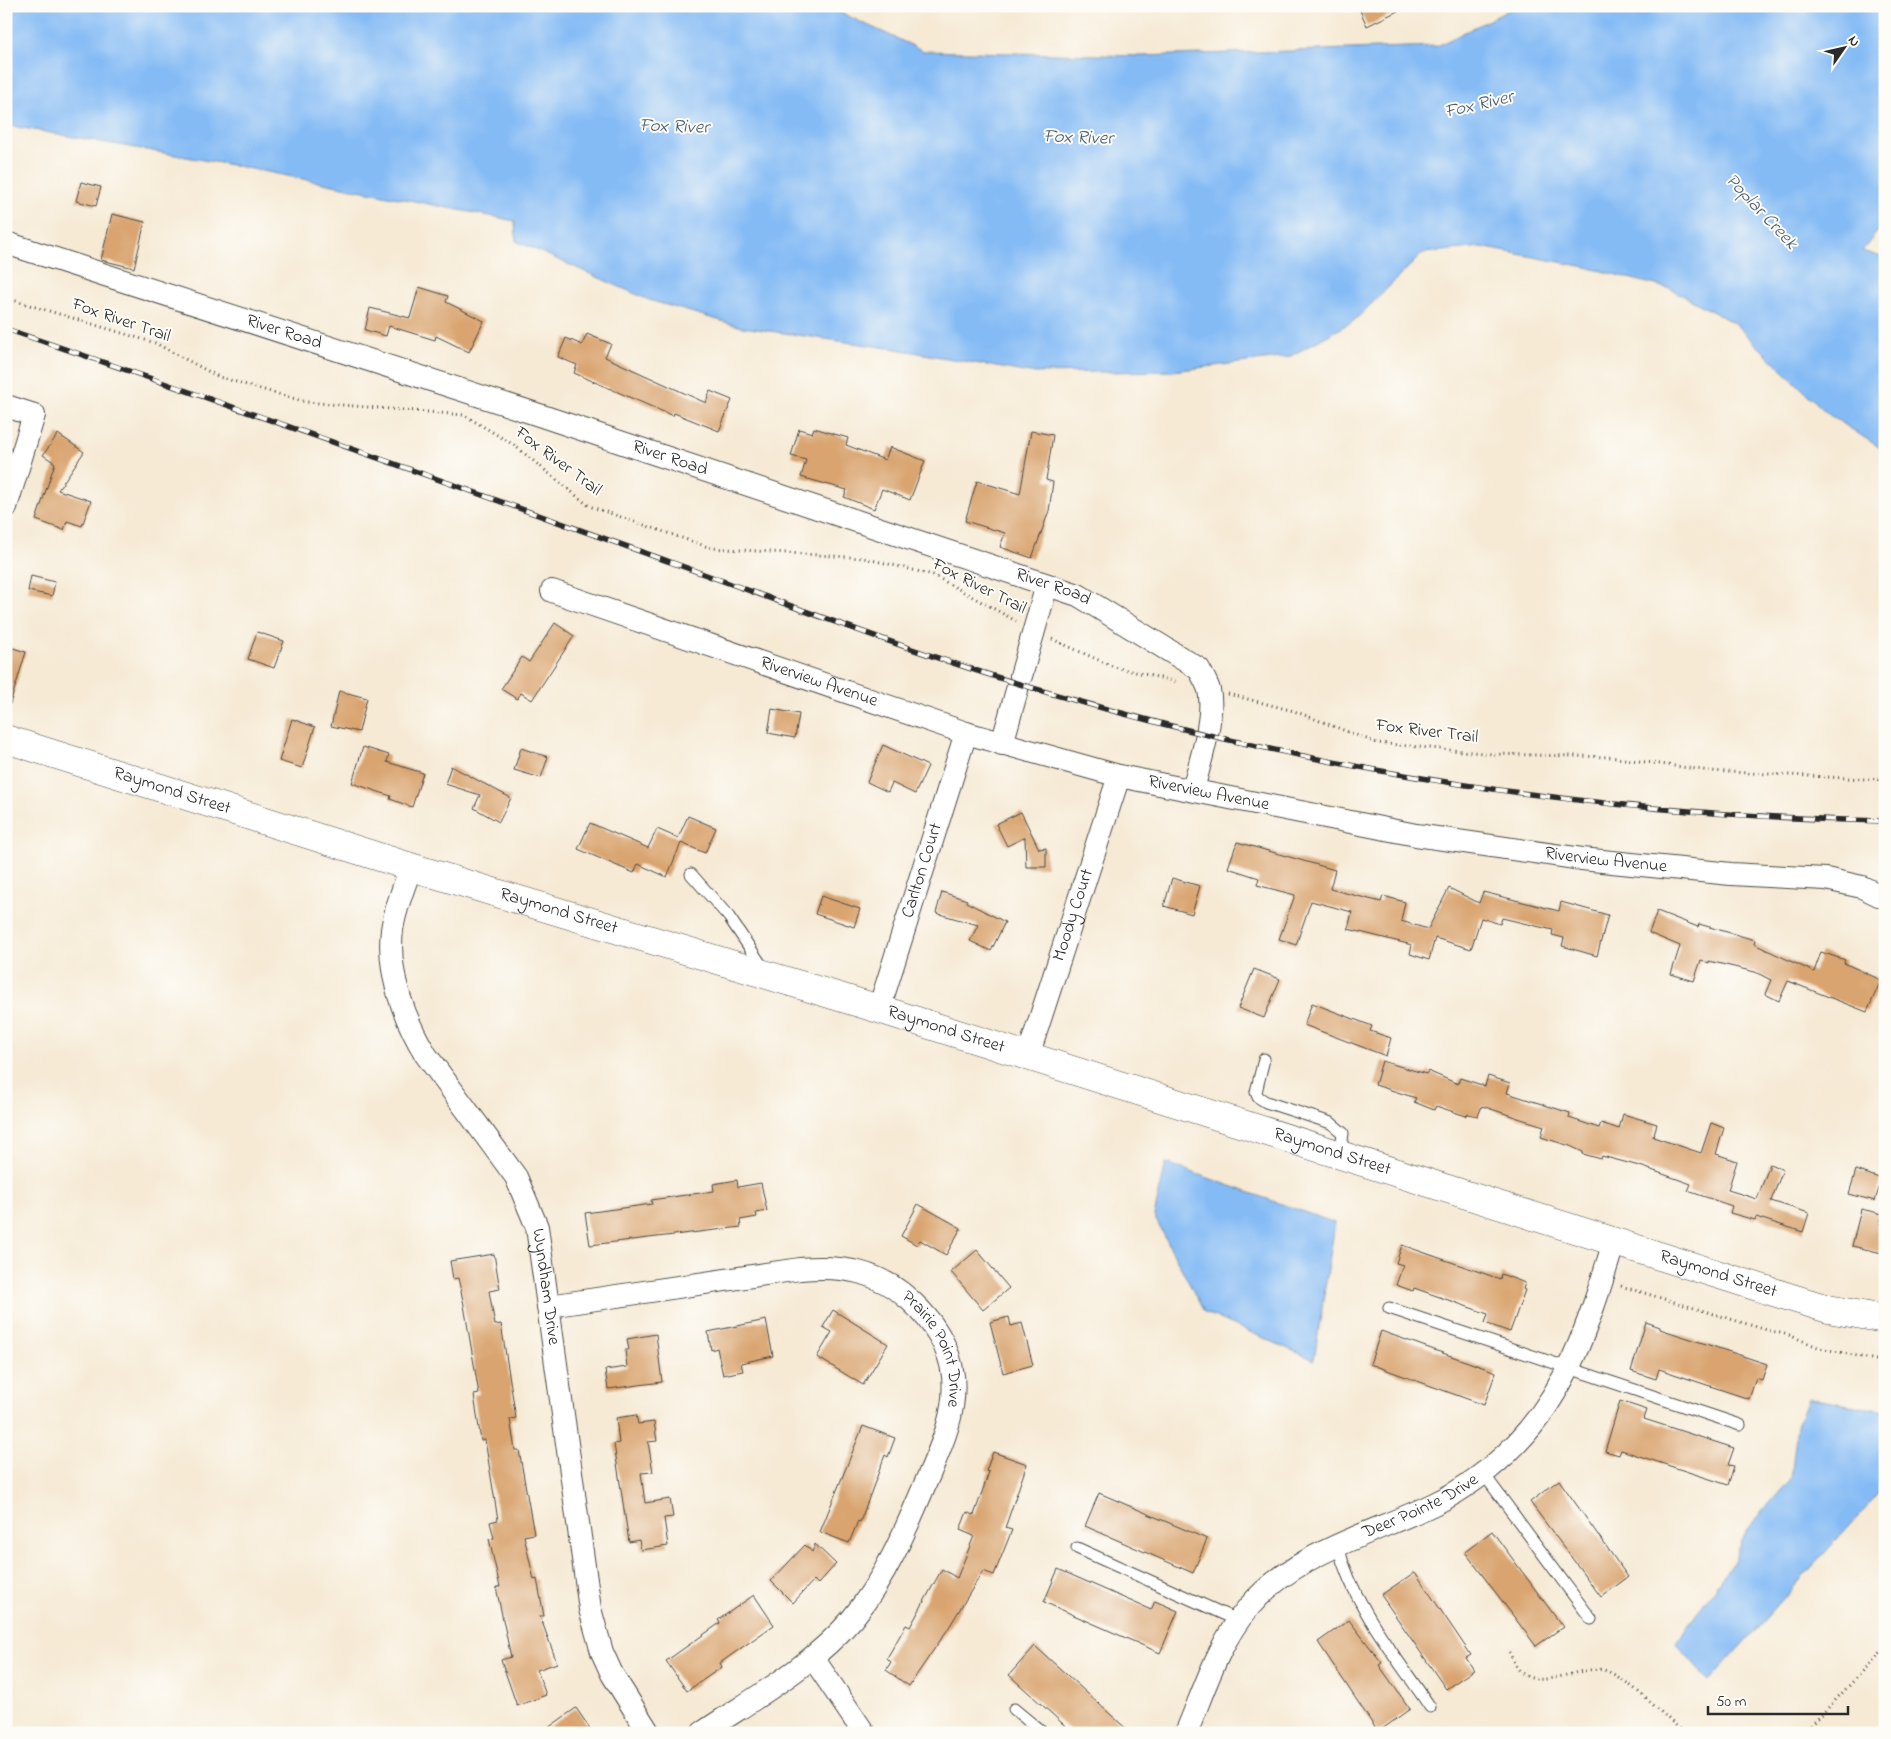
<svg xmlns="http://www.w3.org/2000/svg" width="1891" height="1739" viewBox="0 0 1891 1739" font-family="'Indie Flower',sans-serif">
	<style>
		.water { fill: #85bbf5; stroke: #587390 }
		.building { fill: #d9a470 }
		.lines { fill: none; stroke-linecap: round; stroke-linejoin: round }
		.service-casing { stroke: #494844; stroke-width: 13 }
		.minor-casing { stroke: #494844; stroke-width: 24 }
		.tertiary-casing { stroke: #494844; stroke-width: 29 }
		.path { stroke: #494844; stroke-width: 3; stroke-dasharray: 1 4; stroke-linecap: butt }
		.service { stroke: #fff; stroke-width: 11 }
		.minor { stroke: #fff; stroke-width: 22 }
		.tertiary { stroke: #fff; stroke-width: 28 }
		.rail-casing { stroke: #2b2b2b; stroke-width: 5.5 }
		.rail { stroke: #fdfcf7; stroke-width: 4; stroke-dasharray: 11; stroke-linecap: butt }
		.labels { text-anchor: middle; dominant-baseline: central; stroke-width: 4; stroke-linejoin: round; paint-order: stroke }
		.street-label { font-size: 18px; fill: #2b2b2b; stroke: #fdfcf7 }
		.water-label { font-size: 19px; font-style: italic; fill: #4a5d72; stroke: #fdfcf7 }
	</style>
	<rect width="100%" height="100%" fill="#fdfcf7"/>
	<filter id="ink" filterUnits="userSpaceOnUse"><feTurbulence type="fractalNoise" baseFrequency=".02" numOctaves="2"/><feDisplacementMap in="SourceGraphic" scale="10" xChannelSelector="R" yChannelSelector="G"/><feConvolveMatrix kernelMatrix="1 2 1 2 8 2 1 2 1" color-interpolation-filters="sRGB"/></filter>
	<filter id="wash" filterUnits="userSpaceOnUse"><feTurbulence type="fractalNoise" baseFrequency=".0096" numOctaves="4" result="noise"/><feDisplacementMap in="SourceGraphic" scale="20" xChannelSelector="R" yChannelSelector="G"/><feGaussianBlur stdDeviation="1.12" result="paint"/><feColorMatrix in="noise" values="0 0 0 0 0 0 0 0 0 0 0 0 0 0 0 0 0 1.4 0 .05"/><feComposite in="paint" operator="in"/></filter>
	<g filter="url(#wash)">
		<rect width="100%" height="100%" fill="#f6ead5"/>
		<path class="water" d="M6,6H826L924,51L1142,56L1437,46L1517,6H1885V222L1862,251L1885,258V451L1828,414L1734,323L1671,289L1586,267L1481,247L1423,253L1355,320L1289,357L1172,371L1030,373L902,350L742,327L649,300L516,241L515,221L237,166L6,125Z
			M1166,1163L1335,1223L1314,1360L1204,1312L1154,1216Z
			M1808,1398L1885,1411V1486L1709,1681L1676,1643L1735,1559L1747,1529L1791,1479L1797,1426Z
			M1583,1727L1588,1733H1518L1522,1729Z"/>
		<g id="blocks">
			<path class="building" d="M1358,6H1408L1367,26Z
				M81,182L101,187L96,206L76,201Z
				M112,214L145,222L134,268L101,260Z
				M419,287L448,296L446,302L484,321L469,352L436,336L435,340L389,326L386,336L365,330L370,308L410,318Z
				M587,334L611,344L605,357L706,403L710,391L732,400L719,431L674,413L673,416L574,373L577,365L558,357L566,338L582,345Z
				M814,428L848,438L846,445L885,460L890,447L925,461L910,500L882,489L874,509L844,497L847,490L801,477L806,460L791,456L799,429L812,433Z
				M1031,431L1053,435L1046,480L1053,482L1049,511L1032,558L1000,547L1005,533L965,521L977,481L1020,494Z
				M58,434L84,452L58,490L91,501L82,526L67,521L64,530L36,520L55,463L43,455Z
				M31,576L55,582L52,596L28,591Z
				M555,623L574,636L532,700L521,693L517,699L501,689L522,657L529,662Z
				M257,632L284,641L274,668L248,659Z
				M6,646L26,652L10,704L6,703Z
				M339,691L367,698L359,732L331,726Z
				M772,709L799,714L795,738L768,733Z
				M292,719L315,727L302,768L279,761Z
				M883,745L928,766L915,794L892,783L888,792L867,782Z
				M363,747L389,755L387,762L423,773L412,807L390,799L391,796L352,783Z
				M521,748L548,757L541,778L514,770Z
				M451,766L511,798L499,822L474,808L480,795L445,784Z
				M1021,812L1039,849L1046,848V867H1026L1025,837L1007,846L996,824Z
				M688,816L716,828L705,853L681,843L667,877L638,864L634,873L578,849L590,823L648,848L657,829L678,838Z
				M1237,842L1335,870L1330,889L1381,902L1383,896L1405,902L1401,921L1428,929L1449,888L1479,903L1483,892L1559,911L1561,902L1608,915L1597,956L1562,946L1564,938L1552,935L1553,930L1502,918L1500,924L1481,918L1471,949L1435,938L1429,960L1410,954L1412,945L1348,929L1352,912L1311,901L1296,945L1279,939L1295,895L1257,885L1259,878L1228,868Z
				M1172,878L1200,886L1192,914L1164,906Z
				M942,892L967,900L966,902L1005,922L991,951L970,941L978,925L936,913Z
				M821,896L860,909L854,927L815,914Z
				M1657,911L1698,927L1699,924L1755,940L1754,944L1814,972L1821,952L1845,960L1844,963L1881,980L1867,1012L1788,981L1779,1001L1765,994L1771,980L1755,972L1709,961V963L1701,960L1694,981L1671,974L1680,946L1649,933Z
				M1254,969L1280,979L1264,1018L1238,1008Z
				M1312,1003L1372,1026L1370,1031L1391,1038L1386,1056L1304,1025Z
				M1382,1061L1426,1074L1428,1071L1458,1084L1460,1078L1485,1086L1488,1076L1510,1083L1507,1093L1570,1113L1569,1118L1599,1128L1601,1123L1619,1129L1623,1114L1657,1124L1653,1137L1701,1153L1711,1123L1724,1128L1716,1154L1737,1161L1728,1190L1757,1199L1770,1164L1783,1170L1771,1201L1809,1213L1803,1232L1756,1217L1755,1220L1730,1213L1732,1206L1688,1191L1691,1184L1643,1167L1602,1156L1601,1159L1583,1154V1152L1570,1146L1541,1137L1544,1126L1521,1119L1482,1106L1478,1116L1468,1114L1466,1116L1436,1106L1434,1110L1414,1102L1416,1098L1375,1085Z
				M1856,1170L1882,1179L1875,1201L1849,1194Z
				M737,1180L738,1187L761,1183L767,1211L756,1213L757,1217L740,1220L741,1227L590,1245L585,1213L652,1204L651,1200L714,1191L713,1184Z
				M918,1204L961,1228L946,1255L920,1240L917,1245L901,1236Z
				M1861,1209L1883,1214L1880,1224L1885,1225L1882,1253L1852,1246Z
				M1402,1245L1500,1279L1501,1274L1525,1283L1523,1289L1525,1290L1510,1332L1485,1323L1488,1314L1414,1288L1413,1291L1396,1285L1403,1265L1396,1263Z
				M977,1250L1009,1288L983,1310L951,1272Z
				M494,1254L500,1289L489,1291L495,1325L501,1324L516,1418L510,1419L515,1450H519L534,1534L524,1536L534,1580L537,1579L544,1616H540L557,1663L537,1670L546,1695L517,1706L501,1660L511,1657L496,1587H500L489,1539L494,1538L490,1522L498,1520L485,1440L481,1441L474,1395L479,1394L464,1305L458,1278L453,1279L450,1261Z
				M833,1310L888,1344L863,1385L817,1357L832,1332L823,1327Z
				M1009,1317L1011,1326L1022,1323L1033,1365L1003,1373L990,1322Z
				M766,1320L773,1356L741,1363L743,1371L723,1375L717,1348L711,1350L708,1332Z
				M1646,1322L1660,1327V1329L1767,1364L1762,1380L1756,1378L1749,1399L1659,1369L1656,1379L1631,1371Z
				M1381,1331L1496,1372L1484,1405L1370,1364Z
				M656,1334L662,1382L608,1389L605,1370L627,1367L625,1350H629L627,1339Z
				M1620,1401L1647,1410L1644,1419L1734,1448L1728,1465L1734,1466L1728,1485L1621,1450L1619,1455L1605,1451Z
				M636,1415L638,1424L654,1422L657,1441L648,1442L653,1472L641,1473L645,1503L670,1499L673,1517L664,1518L668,1546L641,1550L639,1540L629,1542L614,1444L619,1443L616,1418Z
				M863,1426L895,1438L888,1457L885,1455L860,1522L858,1521L849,1543L820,1532Z
				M993,1452L1027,1464L1005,1528L1012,1530L994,1575L983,1571L948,1629L909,1686L886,1670L891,1662L887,1658L906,1625L910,1627L942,1569L957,1578L974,1536L960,1530L967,1512L974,1515L989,1472L986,1471Z
				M1559,1480L1628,1577L1601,1597L1530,1502Z
				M1099,1493L1207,1539L1193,1573L1085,1526Z
				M1492,1531L1563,1627L1536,1646L1465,1552Z
				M815,1544L836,1564L818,1584L814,1580L793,1603L771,1581L805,1545L812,1552Z
				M1058,1569L1151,1610L1155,1601L1178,1611L1160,1653L1044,1602Z
				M1415,1572L1471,1655L1466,1658L1474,1670L1446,1689L1381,1595Z
				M754,1595L774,1625L720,1663L722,1667L687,1691L666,1661L720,1623L718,1620Z
				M1349,1620L1382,1663L1379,1665L1410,1709L1378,1732L1318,1642Z
				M1035,1646L1131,1733H1073L1009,1675Z
				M576,1708L593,1733H541Z"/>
		</g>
	</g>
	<g filter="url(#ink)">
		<use href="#blocks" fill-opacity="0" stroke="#494844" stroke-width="1"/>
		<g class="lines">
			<defs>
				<path id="service" d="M691,874L729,917L764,969
					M1264,1059L1256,1092L1258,1097L1266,1102L1331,1123L1343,1133L1340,1155
					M1389,1308L1740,1425
					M1483,1473L1591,1619
					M1338,1546C1353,1606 1396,1656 1430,1707
					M1077,1548L1239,1621
					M1014,1709L1043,1733"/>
				<g id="minor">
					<path id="s1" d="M6,243L530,412L1078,595L1199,669C1202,675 1207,683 1209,690C1215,716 1200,763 1193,789"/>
					<path d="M6,406L34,415L6,507"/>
					<path id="s2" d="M552,591L966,733L1119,776L1416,835L1582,859L1731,874L1826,879L1862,887L1885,898"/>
					<path d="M1021,676L1047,585"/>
					<path d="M1002,744L1017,690"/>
					<path id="s3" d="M411,867C404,887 395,908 392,930C387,973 404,1019 426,1055L516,1177L537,1227L590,1609L602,1652L612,1674L649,1733"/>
					<path id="s4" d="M879,1009L966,733"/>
					<path id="s5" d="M1028,1056L1119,776"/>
					<path id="s6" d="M549,1306L800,1269C842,1265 879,1271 911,1301C932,1320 950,1347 953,1376C957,1414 940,1449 925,1484C905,1532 885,1579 852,1619C811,1667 754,1698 702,1733"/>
					<path d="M813,1658L864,1733"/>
					<path id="s7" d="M1186,1733C1204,1691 1218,1643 1248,1608C1295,1552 1370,1535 1434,1504C1464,1490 1494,1467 1516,1444C1571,1387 1591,1315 1614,1242"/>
				</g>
				<g id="tertiary">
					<path id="s8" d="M6,739L411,867L879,1009L1786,1296L1828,1309L1885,1319"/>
				</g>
			</defs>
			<use href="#service" class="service-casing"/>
			<use href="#minor" class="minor-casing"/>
			<use href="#tertiary" class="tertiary-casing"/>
			<path class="path" d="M6,298L155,343L219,377L306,402L464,415L514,445L589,506L711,548L864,558L933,575L1016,621
				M1052,639L1114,667L1178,682
				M1228,694L1294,711L1377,743L1493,754L1610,757L1710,771L1885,780
				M1621,1286L1767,1330L1789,1335L1820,1348L1885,1362
				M1509,1652C1512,1657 1514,1665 1518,1669C1539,1695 1582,1662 1607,1671C1634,1683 1661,1714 1685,1733
				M1804,1733L1885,1648"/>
			<use href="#service" class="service"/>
			<use href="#minor" class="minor"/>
			<use href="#tertiary" class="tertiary"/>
			<defs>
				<path id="rail" d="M6,329C229,404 451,484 673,563C799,608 924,657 1053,694C1320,772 1607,816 1885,821"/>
			</defs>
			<use href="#rail" class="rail-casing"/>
			<use href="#rail" class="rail"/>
		</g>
	</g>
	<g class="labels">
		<g class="street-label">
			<text transform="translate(121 321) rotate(19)">Fox River Trail</text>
			<text stroke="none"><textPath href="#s1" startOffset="292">River Road</textPath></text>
			<text stroke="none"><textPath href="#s1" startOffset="698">River Road</textPath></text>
			<text transform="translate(558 462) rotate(37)">Fox River Trail</text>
			<text transform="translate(979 587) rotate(27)">Fox River Trail</text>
			<text stroke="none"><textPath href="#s1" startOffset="1102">River Road</textPath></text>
			<text stroke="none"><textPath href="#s2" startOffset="282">Riverview Avenue</textPath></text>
			<text transform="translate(1427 732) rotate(7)">Fox River Trail</text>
			<text stroke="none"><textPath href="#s8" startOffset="174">Raymond Street</textPath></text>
			<text stroke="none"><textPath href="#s2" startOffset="688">Riverview Avenue</textPath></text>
			<text stroke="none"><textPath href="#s2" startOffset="1091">Riverview Avenue</textPath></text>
			<text stroke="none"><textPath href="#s4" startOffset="145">Carlton Court</textPath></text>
			<text stroke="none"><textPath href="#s8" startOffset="579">Raymond Street</textPath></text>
			<text stroke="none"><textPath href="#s5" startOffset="148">Moody Court</textPath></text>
			<text stroke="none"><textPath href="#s8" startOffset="984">Raymond Street</textPath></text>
			<text stroke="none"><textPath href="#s8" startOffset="1389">Raymond Street</textPath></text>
			<text stroke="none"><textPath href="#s8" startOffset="1794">Raymond Street</textPath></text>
			<text stroke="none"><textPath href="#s3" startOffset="464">Wyndham Drive</textPath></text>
			<text stroke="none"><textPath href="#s6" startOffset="428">Prairie Point Drive</textPath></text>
			<text stroke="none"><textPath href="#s7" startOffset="342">Deer Pointe Drive</textPath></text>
		</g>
		<g class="water-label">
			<text transform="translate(1479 105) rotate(-13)">Fox River</text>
			<text transform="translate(674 127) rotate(2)">Fox River</text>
			<text transform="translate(1078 138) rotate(2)">Fox River</text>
			<text transform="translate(1761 212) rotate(47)">Poplar Creek</text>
		</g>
	</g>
	<rect width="1891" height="1739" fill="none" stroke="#fdfcf7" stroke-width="25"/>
	<g transform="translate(1844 48) rotate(56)" stroke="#fdfcf7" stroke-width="4" paint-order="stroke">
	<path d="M0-4L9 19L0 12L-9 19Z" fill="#2b2b2b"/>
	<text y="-8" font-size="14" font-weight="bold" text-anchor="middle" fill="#2b2b2b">N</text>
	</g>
	<path d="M1708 1706v8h140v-8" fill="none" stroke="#2b2b2b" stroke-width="2.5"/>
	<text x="1716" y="1706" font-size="15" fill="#2b2b2b" stroke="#fdfcf7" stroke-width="4" paint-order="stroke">50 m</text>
</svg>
